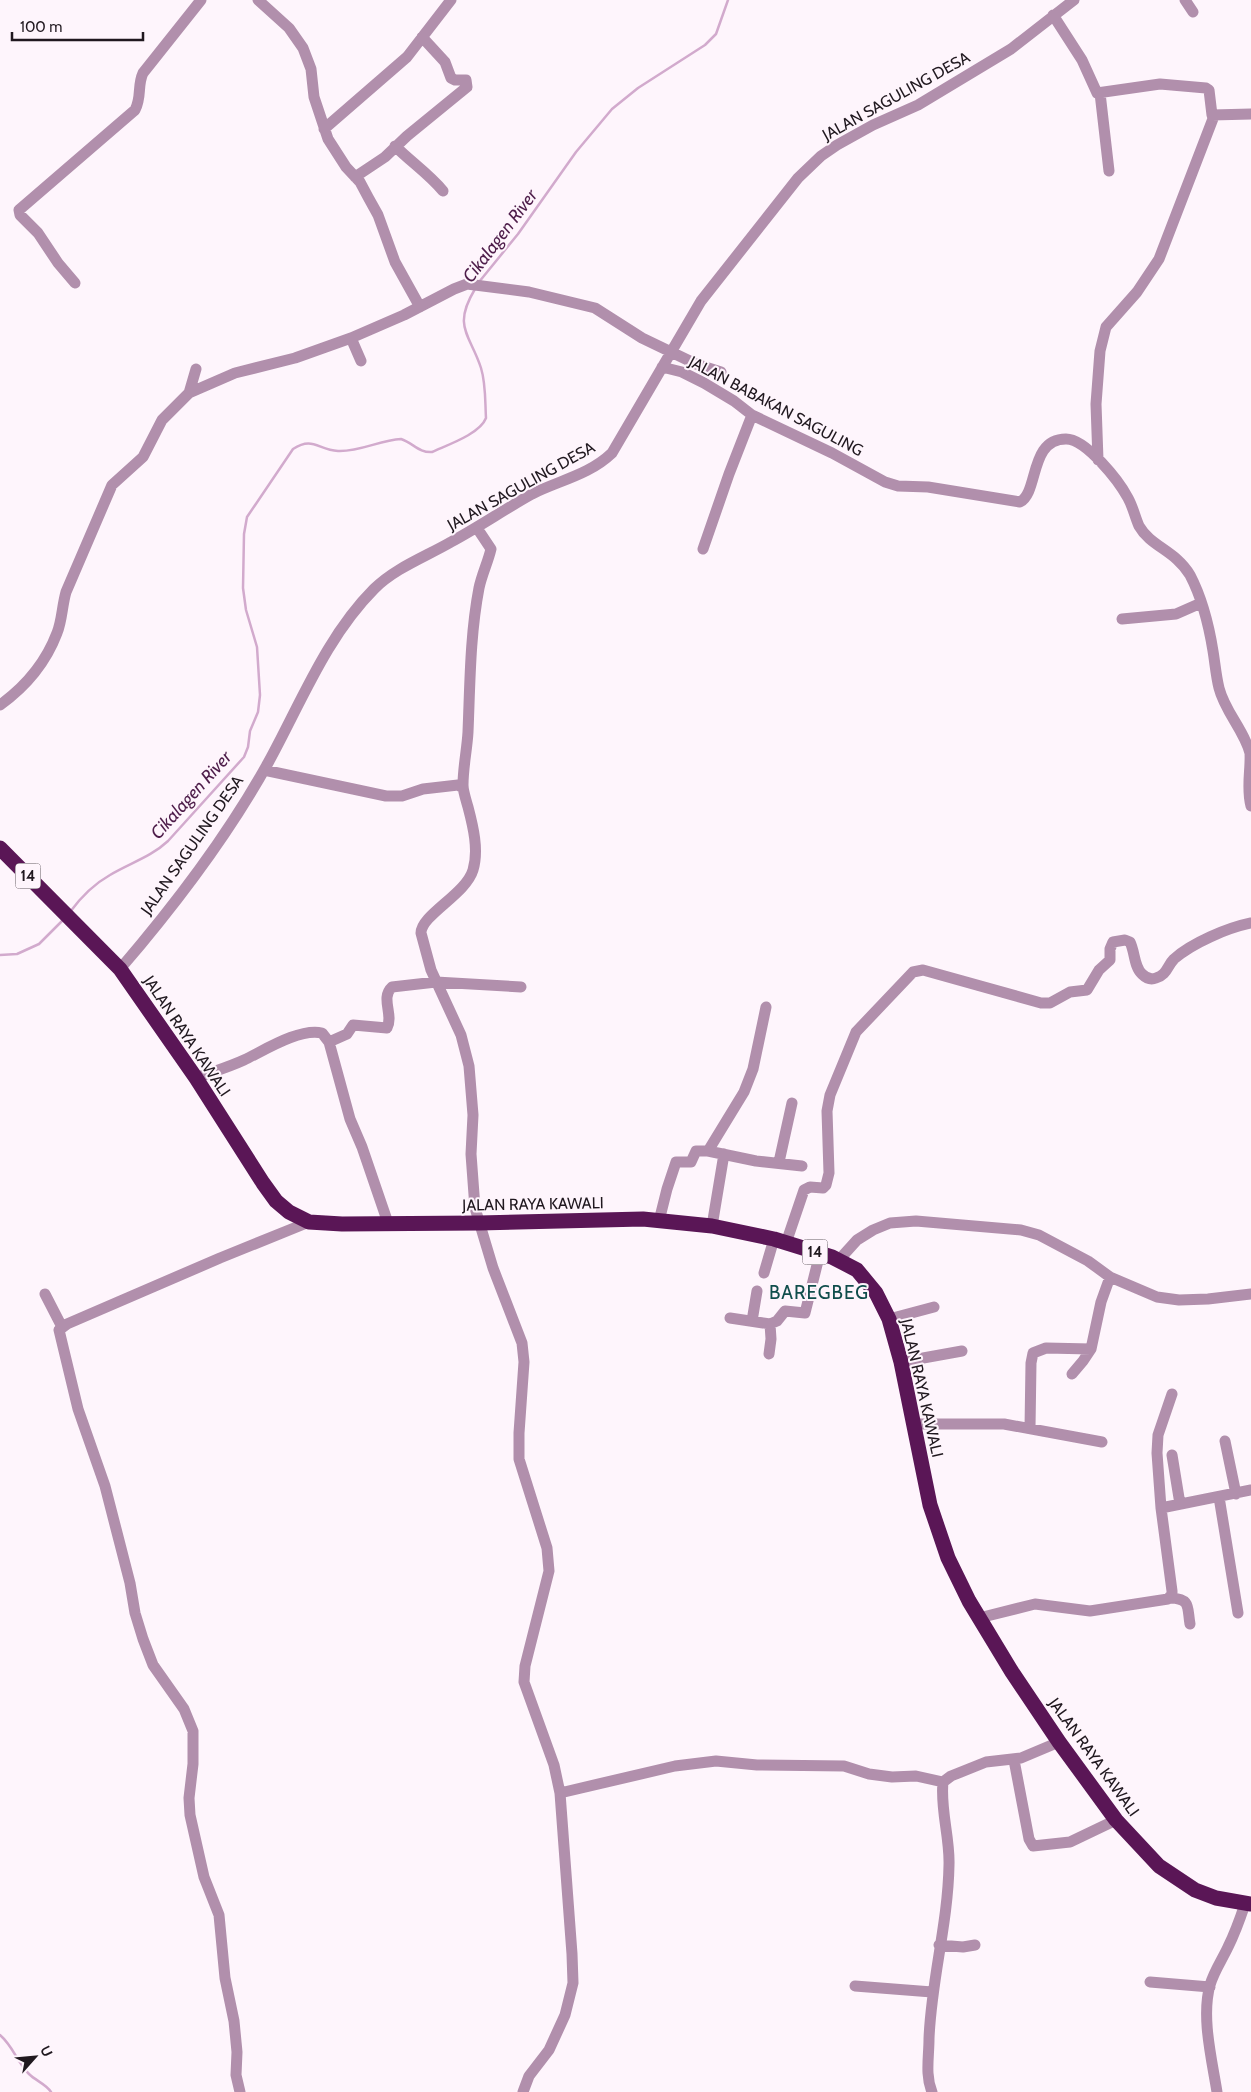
<svg xmlns="http://www.w3.org/2000/svg" width="1251" height="2092" viewBox="0 0 1251 2092" font-family="Cabin,sans-serif">
	<style>
		.lines { fill: none; stroke-linecap: round; stroke-linejoin: round }
		.stream { stroke: #d2aacd; stroke-width: 2.5 }
		.minor { stroke: #b18fac; stroke-width: 11 }
		.highway { stroke: #5a1656; stroke-width: 15 }
		.labels { text-anchor: middle; dominant-baseline: central; stroke-width: 4; stroke-linejoin: round; paint-order: stroke }
		.shield { fill: #fef5fc; stroke: #635a61; stroke-width: 1 }
		.shield-label { font-size: 15px; font-weight: bold; fill: #20181f }
		.street-label { font-size: 16px; fill: #20181f; stroke: #fef5fc }
		.water-label { font-size: 18px; font-style: italic; fill: #4e1d4a; stroke: #fef5fc }
		.quarter-label { font-size: 19px; letter-spacing: 1px; fill: #104e4c; stroke: #fef5fc }
	</style>
	<rect width="100%" height="100%" fill="#fef5fc"/>
	<g class="lines">
		<path class="stream" d="M479,282L518,234L576,152L612,109L638,88L705,45L716,34L728,0
			M70,912C81,897 94,884 110,875C130,863 151,857 168,841L244,757L248,747L250,731L258,712L260,695L257,647L246,610L243,588L244,534L247,517L293,449C313,436 318,450 338,451C360,452 380,440 401,439C413,443 419,453 432,452C447,445 480,434 486,418C485,402 486,384 481,368C470,334 452,327 475,289
			M0,955L17,954L39,944L63,920
			M0,2035C13,2046 17,2062 29,2074C36,2081 46,2084 51,2092"/>
		<path class="minor" d="M258,0L289,28L303,48L311,69L314,97L328,139L346,167L360,182L368,197L378,215L395,262L420,307
			M1185,0L1193,12
			M1053,15L1082,60L1097,93L1160,84L1206,88L1209,90L1212,115L1251,114
			M1100,93L1109,171
			M324,129L407,57L451,0
			M395,146C411,162 429,174 443,191
			M355,177L385,157L407,136L467,87L466,80H455L451,78L445,62L422,37
			M75,283L58,263L38,233L20,215L19,210L135,110C142,97 137,86 143,73L201,0
			M351,338L361,361
			M662,367L682,372L704,383L734,401L752,415L832,453L885,482L898,486L928,487L1020,502C1039,492 1029,439 1066,439C1086,439 1119,481 1128,498C1133,507 1135,517 1139,526C1151,547 1175,550 1190,575C1202,598 1209,626 1213,651C1215,663 1216,676 1219,688C1225,712 1244,730 1250,753C1251,770 1246,788 1251,806
			M189,393L196,369
			M1098,460L1096,404L1100,351L1106,327L1137,292L1159,259L1214,116
			M477,528L491,549C488,562 482,574 479,588C470,635 470,684 468,732C467,750 463,767 463,785C463,791 466,800 468,807C473,826 479,850 473,870C466,894 421,915 421,933L431,970L461,1035L469,1066L473,1115L471,1154L475,1208L493,1268L522,1343L524,1362L519,1433V1459L547,1548L549,1571L525,1666L524,1682L554,1765L560,1793L572,1954L573,1983L565,2015L549,2050L529,2076L523,2092
			M703,549L729,474L752,415
			M1122,619L1176,614L1201,603
			M0,705C25,687 46,662 57,633C62,621 62,606 66,592L112,485L143,457L162,420L189,393L235,373L295,358L351,338L404,315L454,289L467,284L529,292L595,308L642,338L696,364L721,372
			M264,770L386,796H402L423,789L458,785L463,788
			M120,969C175,905 227,837 268,763C300,705 326,637 374,589C395,568 425,557 451,542C479,527 505,509 532,494C560,480 589,475 612,453L701,301L798,178L821,156L837,145L873,125L918,105L1011,49L1074,0
			M329,1042L347,1034L353,1025L387,1028C394,1015 380,998 392,987L436,982L521,987
			M196,1078C212,1072 229,1067 244,1060C265,1050 299,1028 322,1033L329,1042L350,1119L362,1147L388,1223
			M708,1151L744,1092L753,1069L766,1007
			M779,1162L792,1103
			M659,1221L667,1189L676,1162H691L696,1151H708L756,1161L802,1166
			M712,1226L724,1154
			M786,1243L804,1190L810,1187L823,1188L826,1185L829,1173L827,1111L830,1095L856,1032L913,972L923,970L1041,1003H1050L1070,992L1087,990L1099,970L1110,960V949L1113,942L1125,940L1130,942C1135,952 1134,967 1142,974C1146,978 1151,980 1156,978C1167,975 1167,966 1174,959C1192,943 1227,928 1251,923
			M838,1261L857,1240L873,1230L890,1223L916,1221L1021,1230L1039,1235L1088,1261L1110,1277L1157,1297L1179,1300L1208,1299L1251,1294
			M764,1273L774,1239
			M45,1294L62,1327
			M730,1318L770,1324L777,1321L785,1311L805,1313L820,1253
			M889,1319L934,1307
			M752,1321L757,1291
			M769,1354L771,1339L770,1324
			M901,1362L962,1351
			M1072,1374L1083,1361L1091,1349L1101,1302L1110,1277
			M913,1424H1004L1102,1442
			M1030,1428L1031,1363L1033,1353L1046,1348L1091,1349
			M1225,1441L1236,1494
			M1172,1455L1180,1504
			M1219,1497L1238,1613
			M1161,1508L1157,1453L1158,1435L1172,1394
			M1171,1598C1191,1599 1187,1607 1190,1624
			M979,1618L1035,1604L1090,1611L1168,1599L1172,1594V1591L1161,1508L1251,1490
			M1014,1760L1029,1839L1033,1846L1070,1842L1116,1820
			M560,1793L675,1766L716,1761L757,1765L844,1766L869,1774L892,1777L916,1776L943,1782
			M939,1945L963,1947L975,1945
			M1150,1982L1210,1987
			M855,1986L932,1992
			M240,2092L236,2075L237,2052L234,2021L225,1978L219,1915L204,1877L190,1815L189,1798L193,1764V1731L184,1709L153,1665L143,1639L135,1613L130,1583L105,1486L78,1409L59,1330L67,1324L220,1258L309,1222
			M932,2092C925,2075 929,2057 929,2039C931,1981 948,1924 949,1865C950,1838 940,1809 943,1782L951,1776L986,1762L1021,1758L1059,1742
			M1217,2092C1212,2060 1201,2017 1210,1985C1214,1971 1222,1960 1228,1947C1235,1933 1240,1919 1245,1904"/>
		<path class="highway" d="M0,848L120,969L196,1078L263,1183L276,1201L289,1212L309,1222L342,1224L479,1223L643,1219L712,1226L774,1239L832,1257L857,1270L876,1293L889,1319L901,1362L930,1505L948,1558L969,1601L1012,1672L1059,1742L1116,1820L1159,1866L1195,1890L1216,1898L1251,1904"/>
	</g>
	<g class="labels">
		<g class="shield">
			<rect x="15.5" y="863.5" width="25" height="25" rx="4"/>
			<rect x="802.5" y="1239.5" width="25" height="25" rx="4"/>
		</g>
		<g class="shield-label">
			<text x="28" y="876">14</text>
			<text x="815" y="1252">14</text>
		</g>
		<g class="street-label">
			<text transform="translate(896 96) rotate(-29)">JALAN SAGULING DESA</text>
			<text transform="translate(776 406) rotate(28)">JALAN BABAKAN SAGULING</text>
			<text transform="translate(521 486) rotate(-29)">JALAN SAGULING DESA</text>
			<text transform="translate(192 845) rotate(-55)">JALAN SAGULING DESA</text>
			<text transform="translate(187 1036) rotate(56)">JALAN RAYA KAWALI</text>
			<text transform="translate(533 1204) rotate(-1)">JALAN RAYA KAWALI</text>
			<text transform="translate(922 1388) rotate(77)">JALAN RAYA KAWALI</text>
			<text transform="translate(1094 1757) rotate(54)">JALAN RAYA KAWALI</text>
		</g>
		<g class="water-label">
			<text transform="translate(500 236) rotate(-53)">Cikalagen River</text>
			<text transform="translate(191 795) rotate(-48)">Cikalagen River</text>
		</g>
		<g class="quarter-label">
			<text x="819" y="1292">BAREGBEG</text>
		</g>
	</g>
	<g transform="translate(35 2057) rotate(63)" stroke="#fef5fc" stroke-width="4" paint-order="stroke">
	<path d="M0-4L9 19L0 12L-9 19Z" fill="#20181f"/>
	<text y="-8" font-size="14" font-weight="bold" text-anchor="middle" fill="#20181f">U</text>
	</g>
	<path d="M12 32v8h131v-8" fill="none" stroke="#20181f" stroke-width="2.5"/>
	<text x="20" y="32" font-size="15" fill="#20181f" stroke="#fef5fc" stroke-width="4" paint-order="stroke">100 m</text>
</svg>
